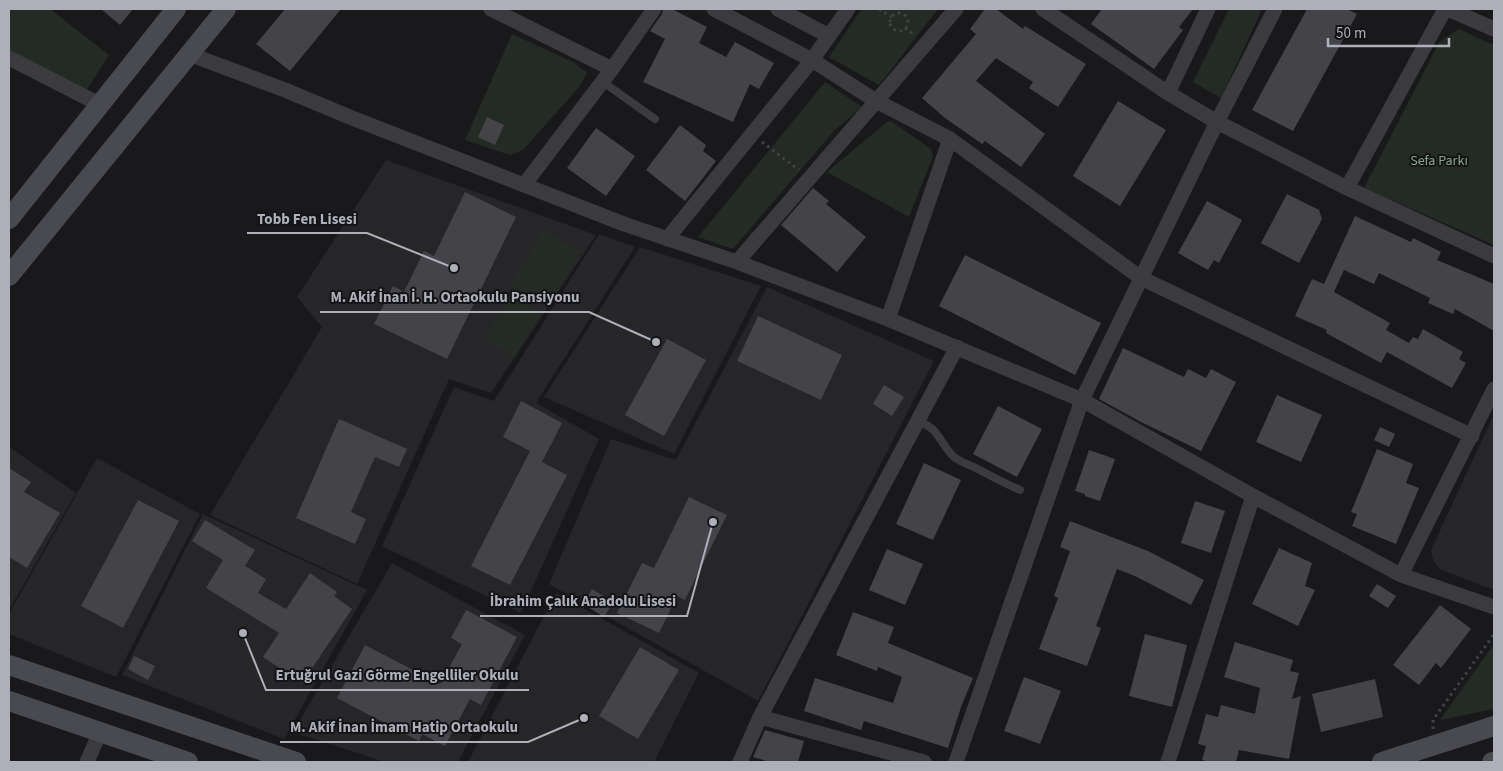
<svg xmlns="http://www.w3.org/2000/svg" width="1503" height="771" viewBox="0 0 1503 771" font-family="'Source Sans 3',sans-serif">
	<style>
		.built { fill: #262528 }
		.green { fill: #242b25 }
		.building { fill: #444448 }
		.lines { fill: none; stroke-linecap: round; stroke-linejoin: round }
		.path { stroke: #414246; stroke-width: 3; stroke-dasharray: 2.5 4; stroke-linecap: butt }
		.lane { stroke: #3b3b3f; stroke-width: 8 }
		.street { stroke: #3b3b3f; stroke-width: 15 }
		.secondary { stroke: #494a4f; stroke-width: 20 }
		.labels { text-anchor: middle; dominant-baseline: central; stroke-width: 4; stroke-linejoin: round; paint-order: stroke }
		.park-label { font-size: 14px; fill: #86a28b; stroke: #141416 }
		.leader { fill: none; stroke: #adafb9; stroke-width: 2 }
		.callout-dot { fill: #adafb9; stroke: #141416; stroke-width: 2 }
		.callout-label { font-size: 15px; text-anchor: middle; font-weight: bold; fill: #adafb9; stroke: #141416; stroke-width: 4; stroke-linejoin: round; paint-order: stroke }
	</style>
	<rect width="100%" height="100%" fill="#19191b"/>
	<path class="built" d="M386,160L596,235L491,393L449,379L357,584L210,515L322,327L297,297Z
		M599,234L635,247L536,403L599,439L521,613L382,546L454,387L494,401Z
		M640,247L761,286L674,454L544,397Z
		M767,287L934,361L758,701L549,584L611,439L676,460Z
		M1494,414V590L1439,569L1433,560L1431,550Z
		M9,447L76,493L9,610Z
		M97,458L200,514L116,677L9,634V614Z
		M203,514L367,590L284,739L122,675Z
		M392,563L525,635L458,762H385L293,732Z
		M556,593L699,673L654,762H468Z"/>
	<path class="green" d="M9,9H50L109,55L86,91L9,50Z
		M862,9H938L879,85L829,57Z
		M1229,9H1262L1221,98L1193,82Z
		M1459,29L1494,45V245L1364,188L1440,41Z
		M512,34L573,62L587,73L579,87L523,150L510,155L465,140Z
		M825,82L862,107L834,131L733,249L698,237Z
		M891,121L931,149L933,156L909,217L827,172L887,122Z
		M544,230L580,252L548,307L511,285Z
		M511,294L541,313L514,357L484,339Z
		M1494,644V709L1440,720Z"/>
	<path class="building" d="M101,9H133L120,25Z
		M285,9H341L290,71L256,44Z
		M663,9H672L707,27L699,43L726,57L735,42L774,63L759,89L750,84L733,122L643,82L665,39L650,31L662,14Z
		M985,9H996L1023,29L1025,26L1086,64L1058,107L1029,88L1033,82L996,58L976,81L1045,134L1021,167L985,141L982,144L945,118L922,98L976,34L970,29Z
		M1102,9H1193L1179,27L1183,30L1154,69L1091,24Z
		M1307,9H1347L1357,14L1293,131L1252,110Z
		M1118,101L1166,130L1120,206L1073,176Z
		M487,117L504,125L495,145L478,137Z
		M680,125L706,145L703,151L716,161L685,201L646,170Z
		M596,128L635,156L606,196L567,168Z
		M813,188L829,201L826,204L866,237L837,272L781,225Z
		M465,192L516,217L447,359L374,324L393,286L404,292L424,251L434,256Z
		M1287,194L1319,210L1322,219L1299,263L1261,243Z
		M1207,201L1242,220L1219,263L1214,260L1208,270L1178,253Z
		M1355,216L1411,242L1413,238L1441,252L1437,260L1494,284V331L1455,309L1453,314L1428,303L1430,298L1379,273L1374,284L1344,270L1334,292L1390,323L1386,330L1409,343L1413,337L1418,339L1423,329L1463,352L1459,359L1466,363L1452,388L1387,352L1381,363L1326,333L1327,330L1295,316L1312,279L1324,284Z
		M965,255L1101,323L1075,375L939,306Z
		M758,316L842,355L821,400L737,361Z
		M667,339L706,360L664,436L625,415Z
		M1123,348L1184,377L1188,369L1206,378L1211,369L1236,382L1201,451L1141,422L1099,399Z
		M884,385L904,397L892,416L873,404Z
		M1277,395L1322,415L1301,462L1256,442Z
		M521,401L562,423L542,462L567,475L510,585L471,566L530,451L503,437Z
		M998,406L1042,429L1017,477L973,454Z
		M339,419L407,449L399,467L375,457L351,512L366,519L355,544L296,518Z
		M1380,427L1395,434L1389,447L1374,440Z
		M1377,449L1413,464L1406,483L1419,488L1396,544L1352,526L1357,514L1351,512Z
		M1089,450L1115,459L1100,501L1085,496V494L1075,491Z
		M924,463L961,480L933,540L896,524Z
		M9,468L31,482L24,492L60,513L27,568L9,557Z
		M689,497L727,515L685,600L677,596L659,633L617,613L642,563L654,568Z
		M138,500L179,521L123,628L81,606Z
		M1195,501L1225,511L1211,553L1181,543Z
		M205,520L255,550L245,566L266,579L258,593L286,609L310,573L337,592L334,596L352,609L302,683L263,657L279,633L206,588L223,560L192,541Z
		M1070,521L1148,551L1204,580L1191,605L1135,576L1117,569L1096,626L1101,628L1087,666L1039,649L1058,598L1054,596L1070,551L1060,547Z
		M1279,548L1312,563L1305,586L1315,590L1298,626L1252,604Z
		M887,549L923,564L905,605L869,590Z
		M1377,584L1396,596L1388,608L1369,596Z
		M592,589L613,602L604,617L583,604Z
		M1440,605L1471,629L1441,668L1436,663L1419,685L1393,665Z
		M466,610L517,637L481,705L470,699L445,746L422,734L419,741L337,698L365,645L440,684L462,644L451,638Z
		M853,612L894,627L888,643L973,678L961,707L948,748L864,721L861,730L804,711L815,678L893,703L902,677L878,667L877,671L836,655Z
		M1145,634L1187,645L1172,707L1129,696Z
		M1235,642L1293,660L1290,671L1299,673L1292,699L1301,696L1289,759L1239,750L1236,762H1211L1202,760L1206,746L1198,744L1206,714L1218,717L1221,705L1255,714L1260,688L1224,677Z
		M640,647L679,670L638,739L599,716Z
		M134,656L155,666L148,680L128,669Z
		M1024,677L1061,691L1040,744L1004,731Z
		M1375,679L1383,717L1321,732L1312,694Z
		M765,730L804,741L798,762H770L753,757Z"/>
	<g class="lines">
		<path class="path" d="M879,9L892,17
			M890 22a9 9 0 1 1 18 0a9 9 0 1 1-18 0Z
			M905,28L915,35
			M762,142L799,170
			M1433,729V720L1494,634"/>
		<path class="lane" d="M603,82L655,119
			M917,422C938,425 940,444 953,456C958,461 967,464 974,467C989,475 1004,483 1020,490"/>
		<path class="street" d="M491,9L612,69
			M714,9L812,60L876,101L950,139L1141,278L1472,436
			M778,9L829,36
			M1043,9L1168,93L1217,122L1347,188L1494,256
			M1448,9L1494,29
			M189,54L285,90L352,118L624,224L737,262L888,319L1082,400L1253,496L1401,575L1494,607
			M9,58L99,104
			M1168,93L1208,9
			M524,185L612,69L654,9
			M1347,188L1445,9
			M667,239L812,60L848,9
			M737,262L956,9
			M888,319L950,139
			M1401,575L1494,389
			M760,717L924,762
			M87,762L100,732
			M740,762L760,717L957,347
			M956,762L1082,400L1217,122L1275,9
			M1168,762L1253,496"/>
		<path class="secondary" d="M9,219L176,9
			M9,276L226,9
			M9,665L296,762
			M9,701L188,762
			M1382,762L1494,726
			M1492,762H1494"/>
	</g>
	<g class="labels">
		<g class="park-label">
			<text x="1439" y="161">Sefa Parkı</text>
		</g>
	</g>
	<path class="leader" d="M454 268L367 233H247M656 342L589 312H320M713 522L687 616H480M243 633L266 690H529M584 718L528 742H280"/>
	<g class="callout-dot">
		<circle cx="454" cy="268" r="5"/>
		<circle cx="656" cy="342" r="5"/>
		<circle cx="713" cy="522" r="5"/>
		<circle cx="243" cy="633" r="5"/>
		<circle cx="584" cy="718" r="5"/>
	</g>
	<g class="callout-label">
		<text x="307" y="224">Tobb Fen Lisesi</text>
		<text x="455" y="302">M. Akif İnan İ. H. Ortaokulu Pansiyonu</text>
		<text x="583" y="606">İbrahim Çalık Anadolu Lisesi</text>
		<text x="397" y="680">Ertuğrul Gazi Görme Engelliler Okulu</text>
		<text x="404" y="732">M. Akif İnan İmam Hatip Ortaokulu</text>
	</g>
	<rect width="1503" height="771" fill="none" stroke="#adafb9" stroke-width="20"/>
	<path d="M1328 38v8h121v-8" fill="none" stroke="#adafb9" stroke-width="2.5"/>
	<text x="1336" y="38" font-size="15" fill="#adafb9" stroke="#141416" stroke-width="4" paint-order="stroke">50 m</text>
</svg>
